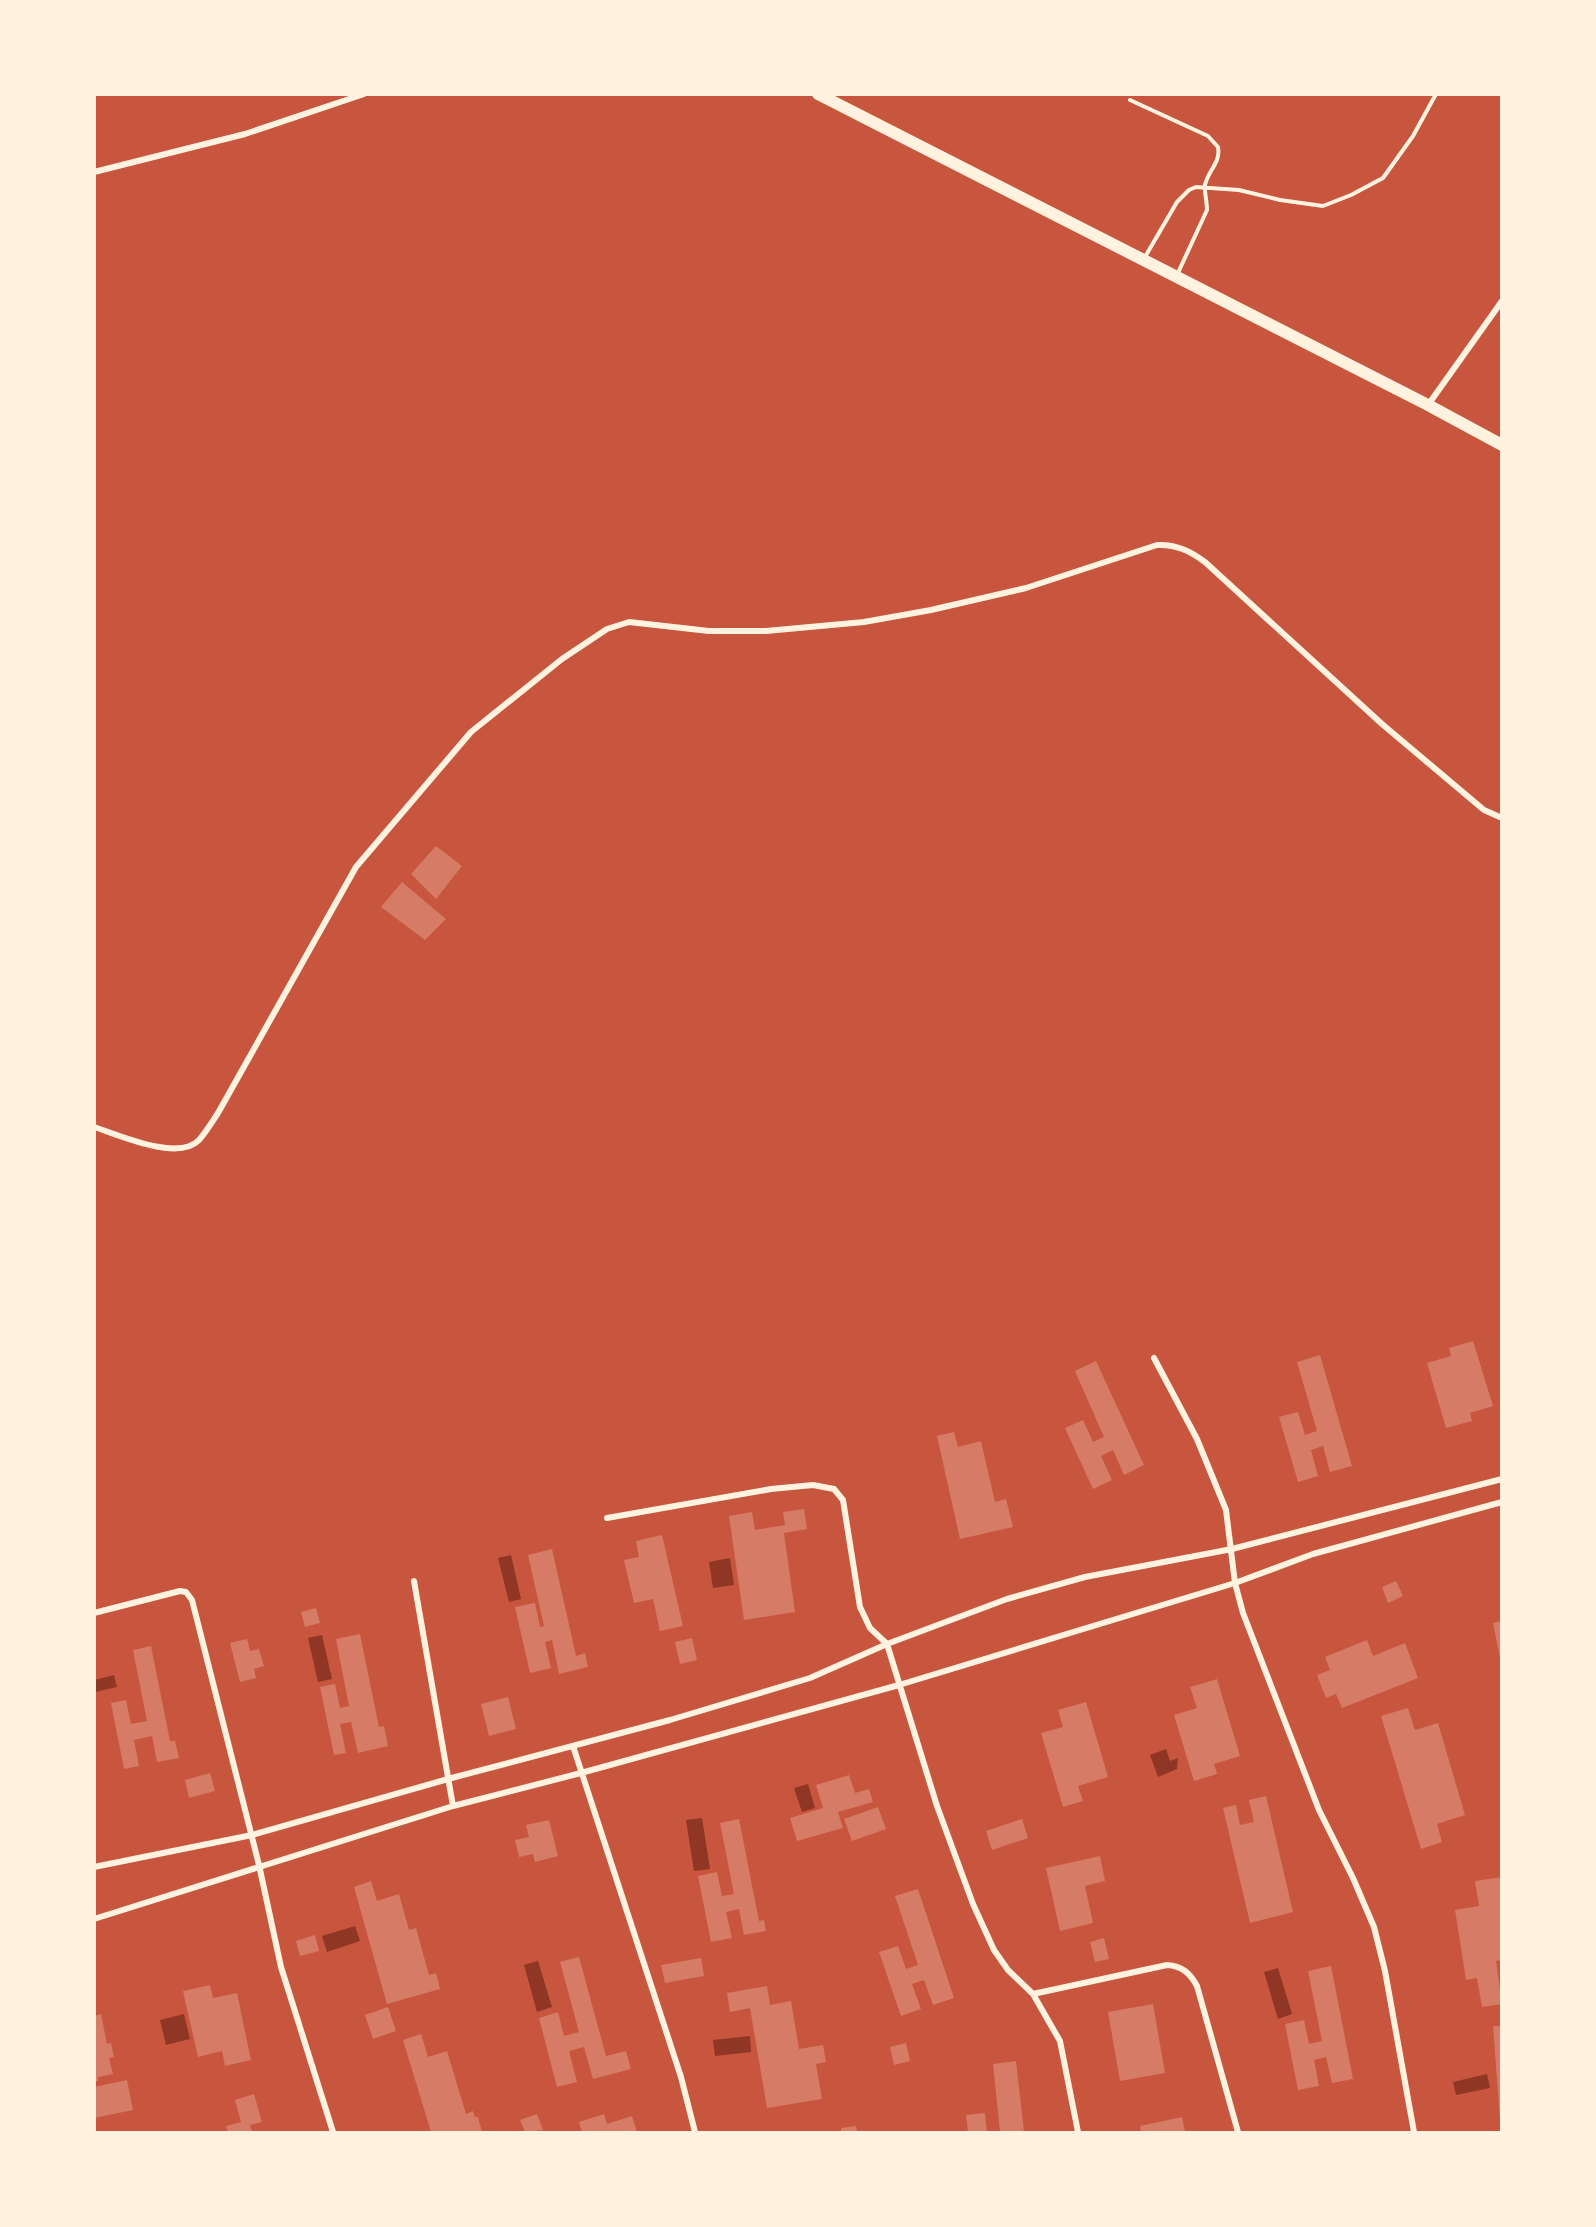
<svg xmlns="http://www.w3.org/2000/svg" width="1596" height="2227" viewBox="0 0 1596 2227" font-family="'Asap Condensed',sans-serif">
	<style>
		.water { fill: #8f3625 }
		.building { fill: #d67c66 }
		.lines { fill: none; stroke-linecap: round; stroke-linejoin: round }
		.service { stroke: #fff3e0; stroke-width: 4 }
		.minor { stroke: #fff3e0; stroke-width: 6 }
		.secondary { stroke: #fff3e0; stroke-width: 12 }
	</style>
	<rect width="100%" height="100%" fill="#c8553d"/>
	<path class="water" d="M511,1555L521,1599L509,1602L498,1558Z
		M730,1558L734,1585L713,1588L709,1562Z
		M322,1635L332,1679L318,1682L308,1638Z
		M114,1675L117,1687L95,1692V1680Z
		M1166,1749L1170,1761L1178,1758L1177,1769L1158,1777L1150,1755Z
		M808,1784L815,1808L802,1812L794,1788Z
		M702,1818L710,1869L694,1871L686,1820Z
		M355,1926L360,1941L327,1952L322,1936Z
		M538,1961L552,2007L537,2012L524,1965Z
		M1278,1968L1292,2014L1278,2019L1264,1972Z
		M184,2014L190,2039L166,2045L160,2020Z
		M750,2036L751,2052L715,2056L713,2040Z
		M1487,2074L1490,2088L1456,2095L1453,2082Z"/>
	<path class="building" d="M436,846L462,866L436,899L411,874Z
		M402,882L446,919L425,940L381,907Z
		M1473,1341L1493,1406L1470,1413L1472,1421L1446,1428L1427,1363L1451,1356L1449,1348Z
		M1320,1355L1352,1466L1330,1472L1323,1446L1311,1450L1318,1476L1298,1482L1279,1417L1298,1412L1305,1435L1317,1431L1297,1362Z
		M1096,1361L1144,1465L1124,1475L1113,1450L1101,1456L1112,1480L1093,1489L1065,1428L1083,1420L1093,1442L1104,1437L1075,1371Z
		M954,1432L958,1447L981,1441L995,1502L1006,1499L1013,1527L960,1539L937,1436Z
		M804,1509L807,1529L784,1533L795,1612L744,1620L729,1516L752,1512L755,1530L785,1525L783,1512Z
		M662,1535L683,1626L660,1631L653,1599L634,1603L624,1560L639,1557L636,1541Z
		M552,1549L576,1656L585,1653L588,1667L559,1674L552,1640L545,1642L551,1668L530,1673L515,1607L535,1603L540,1627L544,1626L528,1555Z
		M1396,1581L1403,1596L1388,1603L1382,1587Z
		M316,1608L320,1623L305,1627L301,1612Z
		M1502,1621V1658H1500L1493,1623Z
		M360,1634L379,1727L384,1726L388,1746L358,1753L351,1722L340,1724L346,1753L334,1755L320,1687L335,1684L340,1708L349,1706L336,1639Z
		M692,1638L697,1660L680,1664L675,1642Z
		M247,1639L250,1651L259,1649L264,1666L254,1669L256,1678L240,1682L230,1643Z
		M1367,1640L1373,1656L1405,1643L1418,1678L1342,1708L1336,1694L1326,1698L1317,1675L1330,1670L1325,1657Z
		M151,1646L170,1741H175L179,1758L157,1762L152,1736L134,1740L139,1766L124,1769L111,1703L126,1700L131,1724L147,1721L133,1650Z
		M1217,1679L1240,1756L1214,1764L1217,1774L1194,1781L1174,1715L1197,1708L1190,1687Z
		M508,1697L516,1729L489,1736L481,1704Z
		M1086,1702L1108,1777L1078,1786L1083,1801L1063,1807L1041,1733L1063,1727L1058,1710Z
		M1408,1708L1415,1730L1438,1723L1465,1815L1437,1824L1442,1842L1421,1849L1381,1716Z
		M210,1773L215,1791L189,1798L185,1780Z
		M849,1775L855,1793L869,1789L873,1802L838,1812L843,1828L797,1841L790,1818L823,1808L816,1785Z
		M1266,1796L1293,1912L1250,1923L1223,1808L1236,1805L1240,1825L1254,1822L1249,1800Z
		M878,1807L886,1829L852,1841L844,1819Z
		M739,1819L759,1921L764,1920L766,1931L744,1935L739,1909L726,1912L732,1938L711,1942L698,1876L717,1872L722,1896L734,1894L720,1823Z
		M1022,1819L1028,1838L992,1850L986,1831Z
		M549,1820L558,1856L535,1862L533,1854L519,1857L515,1840L529,1837L526,1825Z
		M1100,1856L1105,1881L1085,1886L1093,1923L1060,1931L1046,1868Z
		M1502,1877V1960L1496,1961L1502,2004L1482,2007L1477,1978L1466,1980L1455,1910L1479,1906L1475,1881Z
		M371,1881L377,1901L399,1894L409,1930L416,1928L429,1975L436,1973L440,1989L387,2004L354,1887Z
		M918,1889L954,1998L933,2005L924,1980L912,1984L921,2009L901,2016L879,1952L898,1946L906,1969L918,1965L895,1896Z
		M315,1935L319,1951L300,1956L296,1941Z
		M1104,1938L1109,1959L1095,1962L1090,1942Z
		M579,1957L606,2056L626,2051L631,2069L593,2079L584,2047L569,2051L577,2082L557,2087L539,2018L558,2012L564,2036L579,2032L560,1962Z
		M701,1958L704,1976L665,1983L661,1965Z
		M1331,1966L1353,2079L1332,2083L1326,2057L1314,2060L1319,2086L1298,2090L1285,2024L1304,2020L1309,2044L1322,2041L1308,1971Z
		M210,1985L213,1998L237,1993L251,2060L225,2066L222,2051L198,2057L183,1991Z
		M767,1986L770,2005L791,2001L799,2049L823,2045L826,2062L816,2064L822,2099L767,2108L750,2008L730,2012L727,1993Z
		M1153,2004L1165,2073L1120,2081L1108,2012Z
		M388,2007L396,2031L373,2039L365,2015Z
		M101,2014L107,2044L111,2043L114,2057L109,2058L113,2074L98,2077V2081L94,2082V2016Z
		M1493,2026H1502V2121H1500Z
		M421,2034L428,2057L447,2051L466,2114L473,2111L475,2117H478L482,2132H431L403,2040Z
		M906,2043L910,2061L894,2065L890,2047Z
		M1016,2061L1024,2132H1000L993,2064Z
		M127,2080L133,2110L94,2118V2087Z
		M254,2094L262,2122L250,2125L252,2132H228L226,2126L241,2122L235,2100Z
		M985,2113L987,2132H968L966,2115Z
		M537,2114L543,2130L525,2132L520,2120Z
		M604,2114L607,2124L632,2116L637,2132H582L579,2122Z
		M1182,2117L1185,2132H1141L1140,2126Z
		M856,2126L857,2132H841V2128Z"/>
	<g class="lines">
		<path class="service" d="M1130,100L1208,136L1218,147C1221,163 1208,170 1205,185C1204,190 1207,202 1207,210L1177,275
			M1145,257L1177,202L1189,190L1196,187L1239,190L1280,200L1323,206L1351,195L1383,178L1413,136L1436,94"/>
		<path class="minor" d="M94,172L245,134L364,94
			M1428,405L1502,301
			M94,1127C119,1135 178,1162 199,1140C206,1132 212,1122 218,1113L356,867L471,732L562,659L607,629L629,622L709,631H766L864,622L931,610L1026,588L1157,545C1176,544 1190,551 1205,562L1382,724L1484,810L1502,818
			M1154,1358L1197,1439L1226,1510L1235,1583L1243,1613L1319,1810L1353,1878L1374,1927L1385,1971L1414,2132
			M607,1518L771,1489L813,1485L834,1489L843,1500L860,1607L870,1628L887,1644L937,1806L973,1904L994,1950L1008,1970L1033,1994L1060,2041L1078,2132
			M414,1581L453,1806
			M94,1613L180,1591L186,1592L192,1600L259,1865L281,1967L333,2132
			M573,1746L681,2077L695,2132
			M94,1867L252,1835L448,1779L670,1720L810,1678L887,1644L1007,1599L1085,1577L1232,1549L1502,1479
			M94,1919L453,1806L581,1773L899,1685L1235,1583L1313,1554L1502,1502
			M1033,1994L1167,1965C1182,1966 1190,1973 1197,1986L1238,2132"/>
		<path class="secondary" d="M818,94L1428,405L1502,445"/>
	</g>
	<rect width="1596" height="2227" fill="none" stroke="#fff3e0" stroke-width="192"/>
</svg>
